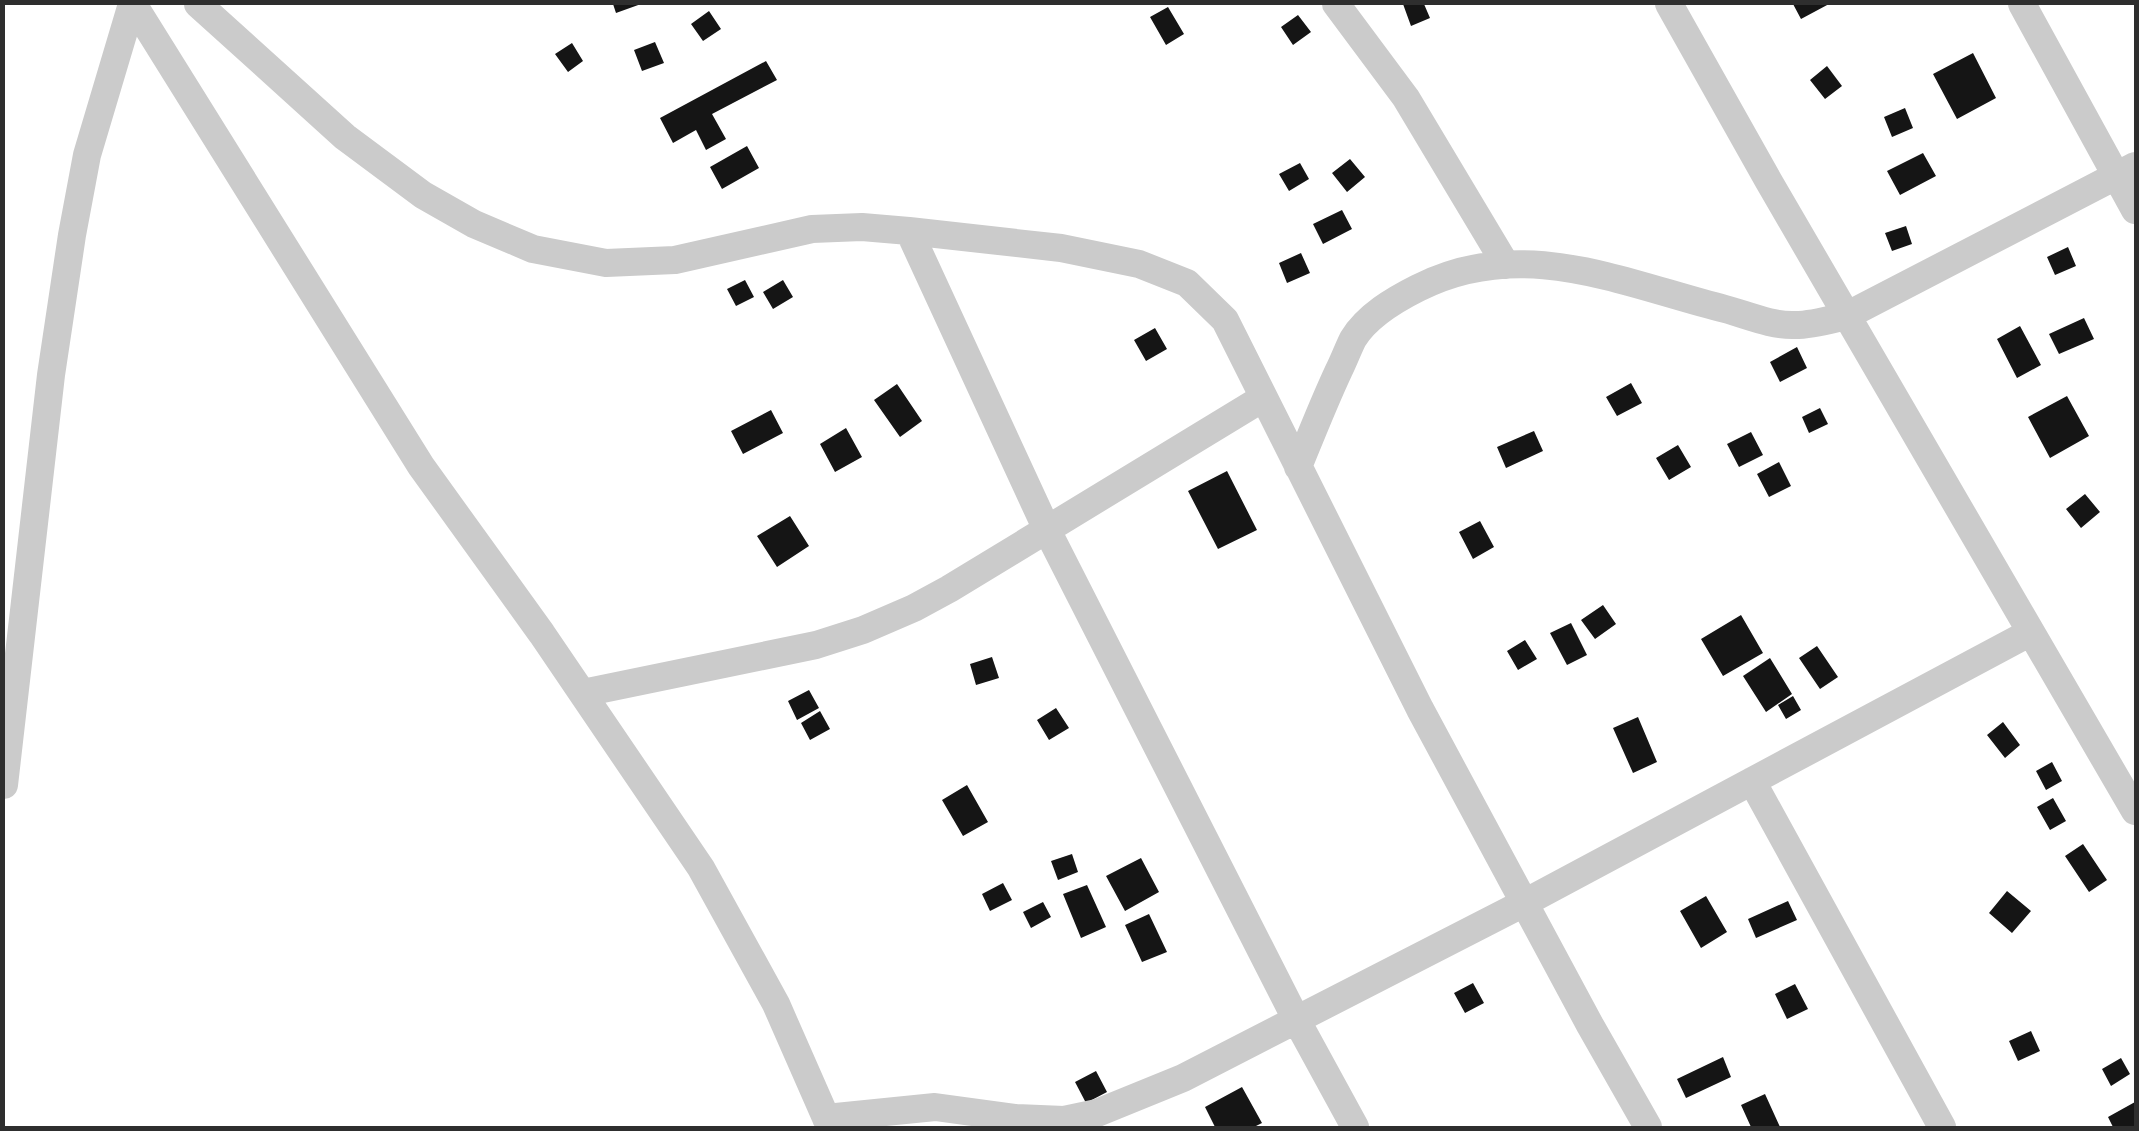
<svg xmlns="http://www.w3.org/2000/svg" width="2139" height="1131" viewBox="0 0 2139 1131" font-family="Roboto,sans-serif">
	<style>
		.building { fill: #151515 }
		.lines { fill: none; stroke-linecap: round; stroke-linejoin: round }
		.minor { stroke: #cbcbcb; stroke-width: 28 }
	</style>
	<rect width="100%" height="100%" fill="#fff"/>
	<path class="building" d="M613,4H641L616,13Z
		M1403,4H1424L1430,18L1411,26Z
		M1793,4H1829L1801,19Z
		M1168,7L1184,34L1166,45L1150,17Z
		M709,11L721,29L703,41L691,24Z
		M1298,15L1311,32L1293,45L1281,27Z
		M655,42L664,63L642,71L634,50Z
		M572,43L583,61L568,72L555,54Z
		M1973,53L1996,98L1957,119L1933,74Z
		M766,61L777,80L712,114L726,139L706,150L696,130L673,143L660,118Z
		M1827,66L1842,86L1825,99L1810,80Z
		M1905,108L1913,128L1892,137L1884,117Z
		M747,146L759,168L722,189L710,167Z
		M1923,153L1936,176L1900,195L1887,171Z
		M1350,159L1365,177L1347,192L1332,173Z
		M1300,163L1309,179L1289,191L1279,174Z
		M1342,210L1352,229L1323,244L1313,224Z
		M1906,226L1912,244L1892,251L1885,233Z
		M2068,247L2076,266L2055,275L2047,257Z
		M1301,253L1310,273L1287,283L1279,263Z
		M745,280L754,297L736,306L727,289Z
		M783,280L793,297L773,309L763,292Z
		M2084,318L2094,339L2059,354L2049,334Z
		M2020,326L2041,365L2017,378L1997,339Z
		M1155,328L1167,349L1146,361L1134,340Z
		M1797,347L1807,368L1780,382L1770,362Z
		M1631,383L1642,403L1617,416L1606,397Z
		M897,384L922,421L900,437L874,400Z
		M2067,396L2089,436L2050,458L2028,417Z
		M1820,408L1828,424L1809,433L1802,417Z
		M771,410L783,433L743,454L731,431Z
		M846,428L862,457L835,472L820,444Z
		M1534,431L1543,451L1506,468L1497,447Z
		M1751,432L1763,455L1739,467L1727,444Z
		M1678,445L1691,467L1669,480L1656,458Z
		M1779,462L1791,486L1769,497L1757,474Z
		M1227,471L1257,530L1218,549L1188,491Z
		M2085,494L2100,512L2081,528L2066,509Z
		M790,516L809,546L777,567L757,536Z
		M1480,521L1494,547L1473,559L1459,532Z
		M1603,605L1616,624L1595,639L1581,620Z
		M1741,615L1763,653L1723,676L1701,639Z
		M1571,623L1587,655L1567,665L1550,633Z
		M1525,640L1537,659L1518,670L1507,651Z
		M1817,646L1838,677L1820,689L1799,658Z
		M992,657L999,678L976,685L970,664Z
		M1770,658L1792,694L1766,712L1743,676Z
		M809,690L819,708L797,720L788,701Z
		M1793,696L1801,710L1786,719L1778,705Z
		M1056,708L1069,728L1049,740L1037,720Z
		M820,711L830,729L810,740L801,723Z
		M1638,717L1657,762L1633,773L1613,728Z
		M2003,722L2020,745L2005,758L1987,735Z
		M2052,762L2062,781L2046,790L2036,771Z
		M967,785L988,822L963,836L942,800Z
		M2053,798L2066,821L2050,830L2037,807Z
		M2083,844L2107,880L2089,892L2065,856Z
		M1072,854L1078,872L1058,880L1051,861Z
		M1141,858L1159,892L1125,911L1106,876Z
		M1003,883L1012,900L990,911L982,894Z
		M1087,885L1106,927L1081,938L1063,894Z
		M2007,891L2031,911L2012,933L1989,913Z
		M1706,896L1727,932L1701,948L1680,911Z
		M1788,901L1797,920L1756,938L1748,919Z
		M1043,902L1051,917L1031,928L1023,912Z
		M1149,914L1167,952L1142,962L1125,925Z
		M1473,983L1484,1003L1465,1013L1454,993Z
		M1795,984L1808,1009L1787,1019L1775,994Z
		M2031,1031L2040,1051L2018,1061L2009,1041Z
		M1723,1057L1731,1077L1686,1098L1677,1079Z
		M2121,1058L2130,1074L2111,1086L2102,1069Z
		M1096,1071L1107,1092L1086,1103L1075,1082Z
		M1242,1087L1262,1123L1254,1127H1215L1205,1107Z
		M1765,1094L1780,1127H1751L1741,1105Z
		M2135,1102V1127H2113L2108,1117Z"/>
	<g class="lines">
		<path class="minor" d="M133,4L421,466L542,634L701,868L776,1004L830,1127
			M198,4L345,137L423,195L474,224L533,249L606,263L675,260L812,229L862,227L909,231L1061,248L1139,264L1187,283L1225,320L1420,709L1590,1025L1648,1127
			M1336,4L1406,98L1506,265
			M1669,4L1768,180L2135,811
			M2022,4L2135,210
			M909,231L1047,530L1296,1019L1355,1127
			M1298,467C1311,435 1324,402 1339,370C1344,360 1348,349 1353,339C1367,316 1394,300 1418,288C1522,235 1622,283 1725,309C1747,315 1772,326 1795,325C1812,325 1829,320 1846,316L2135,166
			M583,693L816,645L863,630L914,608L949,589L1263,398
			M1752,781L1942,1127
			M4,785L51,375L72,235L87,155L132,4
			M826,1118L935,1107L1016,1118L1064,1120L1097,1113L1183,1078L1524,903L2031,632"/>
	</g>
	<rect width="2139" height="1131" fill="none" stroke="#2e2e2e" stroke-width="10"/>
</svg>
